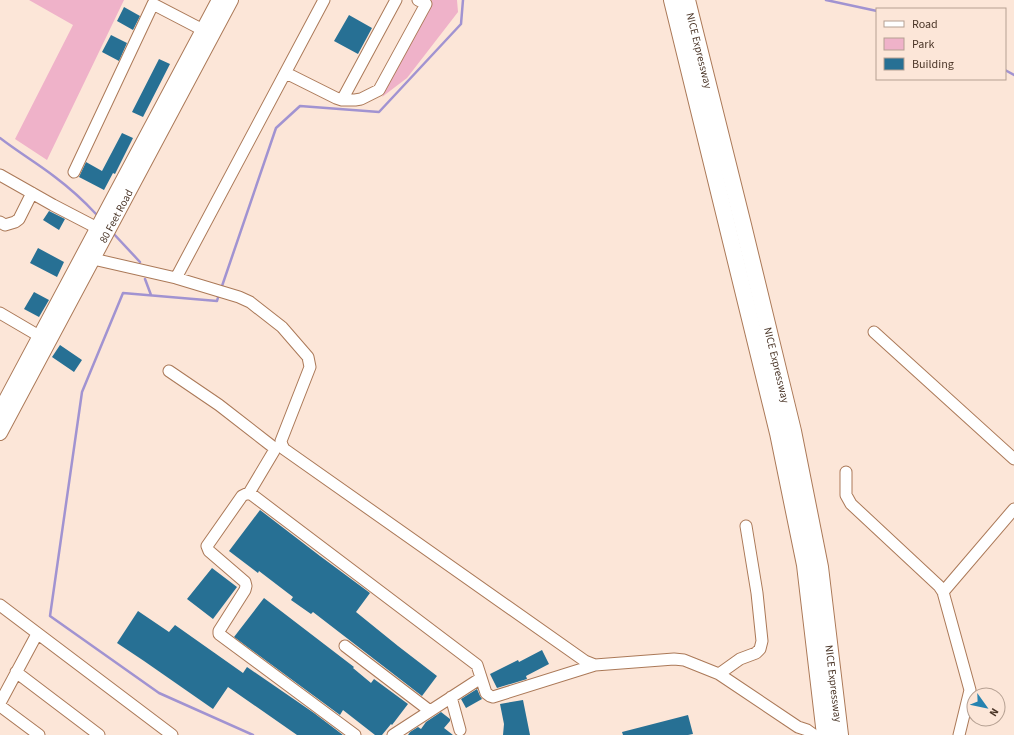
<svg xmlns="http://www.w3.org/2000/svg" width="1014" height="735" viewBox="0 0 1014 735" font-family="'Source Sans 3',sans-serif">
	<style>
		.green { fill: #efb2c9 }
		.lines { fill: none; stroke-linecap: round; stroke-linejoin: round }
		.stream { stroke: #a193d1; stroke-width: 2.5 }
		.building { fill: #277094 }
		.minor-casing { stroke: #ab7958; stroke-width: 13 }
		.major-casing { stroke: #ab7958; stroke-width: 16 }
		.highway-casing { stroke: #ab7958; stroke-width: 18 }
		.minor { stroke: #fff; stroke-width: 11 }
		.major { stroke: #fff; stroke-width: 14 }
		.highway { stroke: #fff; stroke-width: 16 }
		.labels { text-anchor: middle; dominant-baseline: central; stroke-width: 4; stroke-linejoin: round; paint-order: stroke }
		.street-label { font-size: 11px; fill: #4b3628; stroke: #fce6d8 }
	</style>
	<rect width="100%" height="100%" fill="#fce6d8"/>
	<path class="green" d="M29,0H124L47,160L15,139L73,25Z
		M431,0H457L458,12L407,78L382,97L432,1Z"/>
	<g class="lines">
		<path class="stream" d="M826,0L877,11
			M1005,70L1014,75
			M0,138C18,152 37,163 55,177C71,189 83,200 96,214
			M112,232L140,262
			M145,279L151,295
			M221,289L276,128L300,106L379,112L461,24L463,0
			M219,294L217,301L123,293L82,392L50,616L159,693L253,735"/>
	</g>
	<path class="building" d="M124,7L140,16L133,30L117,21Z
		M349,15L372,28L358,54L334,41Z
		M111,35L127,43L119,61L102,52Z
		M159,59L170,64L143,117L132,112Z
		M122,133L133,138L115,174L113,173L104,190L79,177L86,162L102,171Z
		M49,211L65,219L59,230L43,220Z
		M38,248L64,262L57,277L30,263Z
		M34,292L49,300L39,317L24,309Z
		M60,345L82,360L74,372L52,357Z
		M260,510L320,556L370,593L356,612L398,646L437,676L422,696L313,612L311,614L291,600L293,597L259,571L258,573L229,551Z
		M212,568L237,587L213,619L187,599Z
		M264,598L354,667L353,668L371,683L374,679L408,704L392,725L391,724L382,735H375L343,710L340,715L234,637Z
		M138,611L169,632L175,625L243,673L247,667L314,713L343,735H297L228,687L213,709L144,661L117,643Z
		M542,650L549,664L526,676L527,679L497,688L490,674L518,660L519,662Z
		M477,689L480,696L482,699L466,708L461,699Z
		M523,700L530,735H503L504,724L500,704Z
		M441,712L450,719V721L444,728L453,735H408L410,732L418,727L421,729L426,722Z
		M688,715L693,734L688,735H623L622,732Z"/>
	<g class="lines">
		<defs>
			<path id="minor" d="M286,73L336,98L342,100H355L361,99L379,90L426,4L418,0
				M342,100L396,0
				M74,172L153,4L203,30
				M0,175L53,205L103,231
				M0,222L5,225L15,222L19,219L32,193
				M93,259L176,278L239,297L250,302L282,327L308,357L310,367L281,441L282,445L284,449L585,661L595,665L674,659L684,660L719,674L798,727L807,730L814,735
				M176,278L324,0
				M0,313L46,340
				M874,332L1014,459
				M169,371L219,405L273,447L274,451L249,493
				M846,472V495L851,504L939,586L943,592L970,690L959,735
				M943,592L1014,509
				M0,605L172,735
				M345,646L430,711
				M16,672L99,735
				M719,674L740,659L756,653L760,649L762,641L757,593L746,526
				M451,697L460,730
				M0,703L37,634
				M0,706L39,735
				M355,735L219,634V631L245,590L246,586L245,582L209,551L207,546L242,496C245,494 247,493 251,494L477,665L486,693L490,696L493,697L595,665
				M393,735L481,678"/>
			<g id="major">
				<path d="M0,411L219,0"/>
				<path id="s1" d="M0,433L231,0"/>
			</g>
			<g id="highway">
				<path d="M672,0L778,433L805,565L825,735"/>
				<path id="s2" d="M687,0L743,225L793,431L820,567L840,735"/>
			</g>
		</defs>
		<use href="#minor" class="minor-casing"/>
		<use href="#major" class="major-casing"/>
		<use href="#highway" class="highway-casing"/>
		<use href="#minor" class="minor"/>
		<use href="#major" class="major"/>
		<use href="#highway" class="highway"/>
	</g>
	<g class="labels">
		<g class="street-label">
			<text stroke="none"><textPath href="#s2" startOffset="52">NICE Expressway</textPath></text>
			<text stroke="none"><textPath href="#s1" startOffset="246">80 Feet Road</textPath></text>
			<text stroke="none"><textPath href="#s2" startOffset="376">NICE Expressway</textPath></text>
			<text stroke="none"><textPath href="#s2" startOffset="700">NICE Expressway</textPath></text>
		</g>
	</g>
	<rect x="876" y="8" width="130" height="72" fill="#fce6d8" stroke="#b5a092"/>
	<rect x="884" y="21" width="20" height="6" fill="#ffffff" stroke="#b5a092"/>
	<text x="912" y="28" font-size="12" fill="#4b3628">Road</text>
	<rect x="884" y="38" width="20" height="12" fill="#efb2c9" stroke="#b5a092"/>
	<text x="912" y="48" font-size="12" fill="#4b3628">Park</text>
	<rect x="884" y="58" width="20" height="12" fill="#277094" stroke="#b5a092"/>
	<text x="912" y="68" font-size="12" fill="#4b3628">Building</text>
	<g transform="translate(986 707) rotate(123)"><circle r="19" fill="#fce6d8" stroke="#b5a092"/>
	<path d="M0-3L7 15L0 10L-7 15Z" fill="#2683b0"/>
	<text y="-6" font-size="11" font-weight="bold" text-anchor="middle" fill="#4b3628">N</text>
	</g>
</svg>
